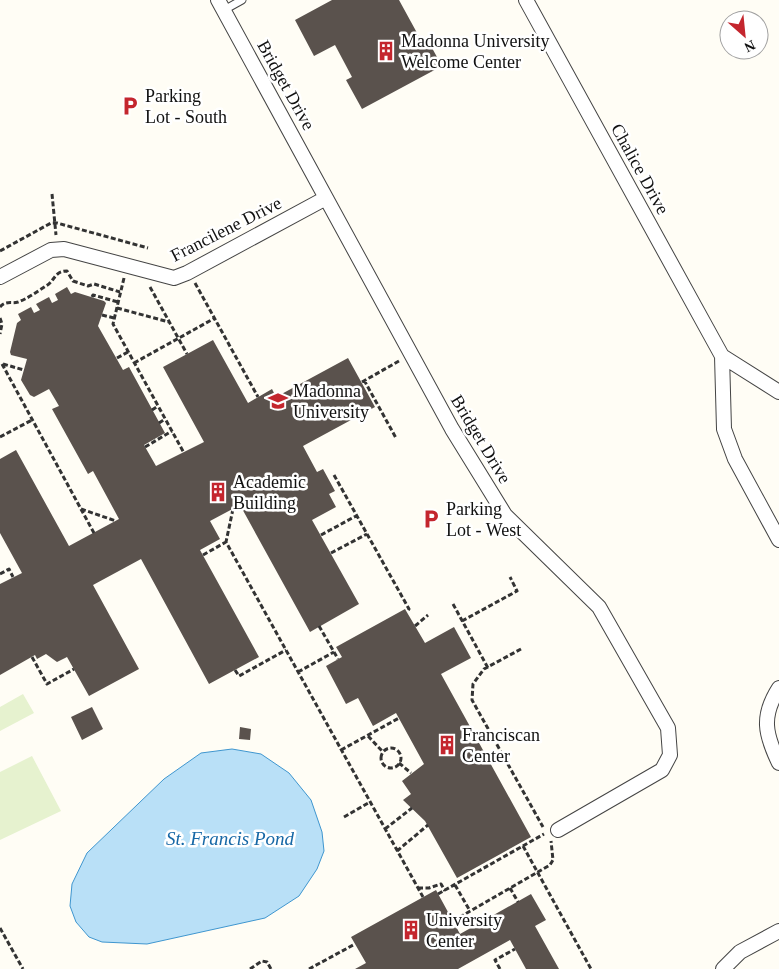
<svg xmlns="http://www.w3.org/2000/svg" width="779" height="969" viewBox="0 0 779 969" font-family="'Times New Roman',serif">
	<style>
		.pitch { fill: #e6f2cf }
		.water { fill: #b9e0f7; stroke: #3f96cf }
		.building { fill: #5a524d }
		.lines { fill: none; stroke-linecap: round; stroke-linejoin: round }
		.service-casing { stroke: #444; stroke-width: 9 }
		.minor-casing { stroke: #444; stroke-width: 16 }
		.path { stroke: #333; stroke-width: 3; stroke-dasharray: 5 2.5; stroke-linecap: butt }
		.service { stroke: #fff; stroke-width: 7 }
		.minor { stroke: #fff; stroke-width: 14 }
		.labels { text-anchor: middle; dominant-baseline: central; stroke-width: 5; stroke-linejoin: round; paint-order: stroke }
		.poi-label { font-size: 18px; fill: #111; stroke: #fff; text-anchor: start }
		.street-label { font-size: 18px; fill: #111; stroke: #fff }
		.water-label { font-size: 19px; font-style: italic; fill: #1768a6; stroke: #fff }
	</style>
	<rect width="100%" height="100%" fill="#fffdf5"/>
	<path class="pitch" d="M23,694L34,713L0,731V707Z
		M32,756L61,811L0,840V772Z"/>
	<path class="water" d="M232,749L261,754L289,773L311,800L322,832L324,851L317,869L299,896L265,918L147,944L102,942L89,937L76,922L70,906L72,884L87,853L164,779L201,753Z"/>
	<path class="building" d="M332,0H399L422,42L427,39L442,66L362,109L346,80L352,77L335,45L314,56L295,20Z
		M67,287L71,294L75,292L104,301L106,303L98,326L123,370L129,367L165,433L144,445L156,466L204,442L163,367L213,340L248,403L272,389L276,397L348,358L375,407L303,446L317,472L323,469L335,491L329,494L336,507L312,520L359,604L310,632L240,505L210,521L220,539L200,550L259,657L209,684L141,559L93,585L139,669L89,696L67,657L57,662L46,654L37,659L35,655L0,675V584L22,573L0,533V459L16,450L69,546L119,519L93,471L88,474L52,409L59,406L49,389L34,397L30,395L21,380L27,359L11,355L10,352L17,323L21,320L18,314L31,307L34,313L40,310L36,304L49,297L52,303L58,300L55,294Z
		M405,609L425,643L454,627L471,658L441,674L531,837L457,878L425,821L403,800L411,794L402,781L424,764L396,713L373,726L358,698L346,704L326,666L342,657L336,647Z
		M92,707L103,729L82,740L71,717Z
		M240,727L251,729L250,740L239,739Z
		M436,890L460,934L531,894L546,920L535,926L559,969H526L510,940L458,969H355L366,963L351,937Z"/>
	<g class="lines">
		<defs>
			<path id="service" d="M224,10L242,0"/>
			<path id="minor" d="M218,0L452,429L505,515L599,607L668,728L670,755L662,770L558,830
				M526,0L722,356L724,429L735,459L779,540
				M0,277L51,250L64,249L174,278L187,273L326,198
				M722,356L779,392
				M779,688C761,716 765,734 779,763
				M723,969L740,952L779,931"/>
		</defs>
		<use href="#service" class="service-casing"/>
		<use href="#minor" class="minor-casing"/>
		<path class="path" d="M52,194L56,235
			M0,251L51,223H57L148,248
			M124,278L113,324L184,453
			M195,283L258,397
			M150,287L187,354
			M92,297L93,295L118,302
			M0,307C6,300 11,304 18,302C27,299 38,291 46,286C55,281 54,271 67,271L73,281L88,286L94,284L120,292
			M117,308L169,322
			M102,315L114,318
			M0,318L2,324L0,334
			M117,358L128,352
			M134,363L215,318
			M2,364L94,533
			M3,364L24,370
			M364,380L396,438
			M362,382L399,361
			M152,410L158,406
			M159,423L165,419
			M0,437L32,420
			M145,447L172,431
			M334,475L409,609L407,612
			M81,509L116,521
			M233,509L226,542L423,897
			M321,535L356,516
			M331,553L367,534
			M203,555L226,542
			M0,574L9,569L13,577
			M453,604L488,668
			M462,621L517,591L510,577
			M319,626L338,659
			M415,626L428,615
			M521,649L484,669L473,684L472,700L543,827
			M32,657L47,684L74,669
			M235,670L239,676L286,650
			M298,672L334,652
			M368,736L383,752
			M381 758a10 10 0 1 1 20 0a10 10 0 1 1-20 0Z
			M341,750L399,718
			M399,763L411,773
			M344,817L370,802
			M385,829L412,808
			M523,846L591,969
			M397,851L428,825
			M455,885L470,911
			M418,888H429L441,884L445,891
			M510,888L518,902
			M438,894L544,834
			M453,921L550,865L553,860L551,841
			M0,928L23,969
			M250,969L262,961L267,962L271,969
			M309,969L355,944
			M500,969L495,960L515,949"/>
		<use href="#service" class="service"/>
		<use href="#minor" class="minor"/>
	</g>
	<defs>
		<symbol id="building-bare" viewBox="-9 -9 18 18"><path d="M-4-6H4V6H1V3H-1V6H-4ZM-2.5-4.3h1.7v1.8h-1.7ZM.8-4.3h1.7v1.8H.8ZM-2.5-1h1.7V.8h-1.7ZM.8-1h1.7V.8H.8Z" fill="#c4262e" stroke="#fff" stroke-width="2.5" paint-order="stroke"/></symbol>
		<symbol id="parking-bare" viewBox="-9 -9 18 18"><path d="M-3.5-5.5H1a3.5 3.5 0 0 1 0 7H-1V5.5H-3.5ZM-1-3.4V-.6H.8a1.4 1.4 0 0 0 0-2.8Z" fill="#c4262e" stroke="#fff" stroke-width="2.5" paint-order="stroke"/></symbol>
		<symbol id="university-bare" viewBox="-9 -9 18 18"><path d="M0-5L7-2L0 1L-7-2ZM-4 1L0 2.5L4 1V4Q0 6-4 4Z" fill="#c4262e" stroke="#fff" stroke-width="2.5" paint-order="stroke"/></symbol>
	</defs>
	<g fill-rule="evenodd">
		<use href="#building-bare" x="372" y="37" width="28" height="28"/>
		<use href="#parking-bare" x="116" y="92" width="28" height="28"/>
		<use href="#university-bare" x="264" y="387" width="28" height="28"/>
		<use href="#building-bare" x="204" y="478" width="28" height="28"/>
		<use href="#parking-bare" x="417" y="505" width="28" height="28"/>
		<use href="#building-bare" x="433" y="731" width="28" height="28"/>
		<use href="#building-bare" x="397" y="916" width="28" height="28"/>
	</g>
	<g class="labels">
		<g class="poi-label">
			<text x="401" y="41">Madonna University<tspan x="401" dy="21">Welcome Center</tspan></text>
			<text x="145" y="96">Parking<tspan x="145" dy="21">Lot - South</tspan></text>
			<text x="293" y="391">Madonna<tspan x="293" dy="21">University</tspan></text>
			<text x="233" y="482">Academic<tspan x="233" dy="21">Building</tspan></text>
			<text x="446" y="509">Parking<tspan x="446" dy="21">Lot - West</tspan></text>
			<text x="462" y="735">Franciscan<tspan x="462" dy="21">Center</tspan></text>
			<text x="426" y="920">University<tspan x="426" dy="21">Center</tspan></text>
		</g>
		<g class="street-label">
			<text transform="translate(286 85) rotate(61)">Bridget Drive</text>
			<text transform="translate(640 169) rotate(61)">Chalice Drive</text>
			<text transform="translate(226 229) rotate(-27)">Francilene Drive</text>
			<text transform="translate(481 439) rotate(59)">Bridget Drive</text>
		</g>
		<g class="water-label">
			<text x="230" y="838">St. Francis Pond</text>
		</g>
	</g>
	<g transform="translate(744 35) rotate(153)"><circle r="24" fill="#ffffff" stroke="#a0a0a0"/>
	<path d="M0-4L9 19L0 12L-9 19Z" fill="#c4262e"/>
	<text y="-8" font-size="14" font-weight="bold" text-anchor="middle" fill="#111111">N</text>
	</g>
</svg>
